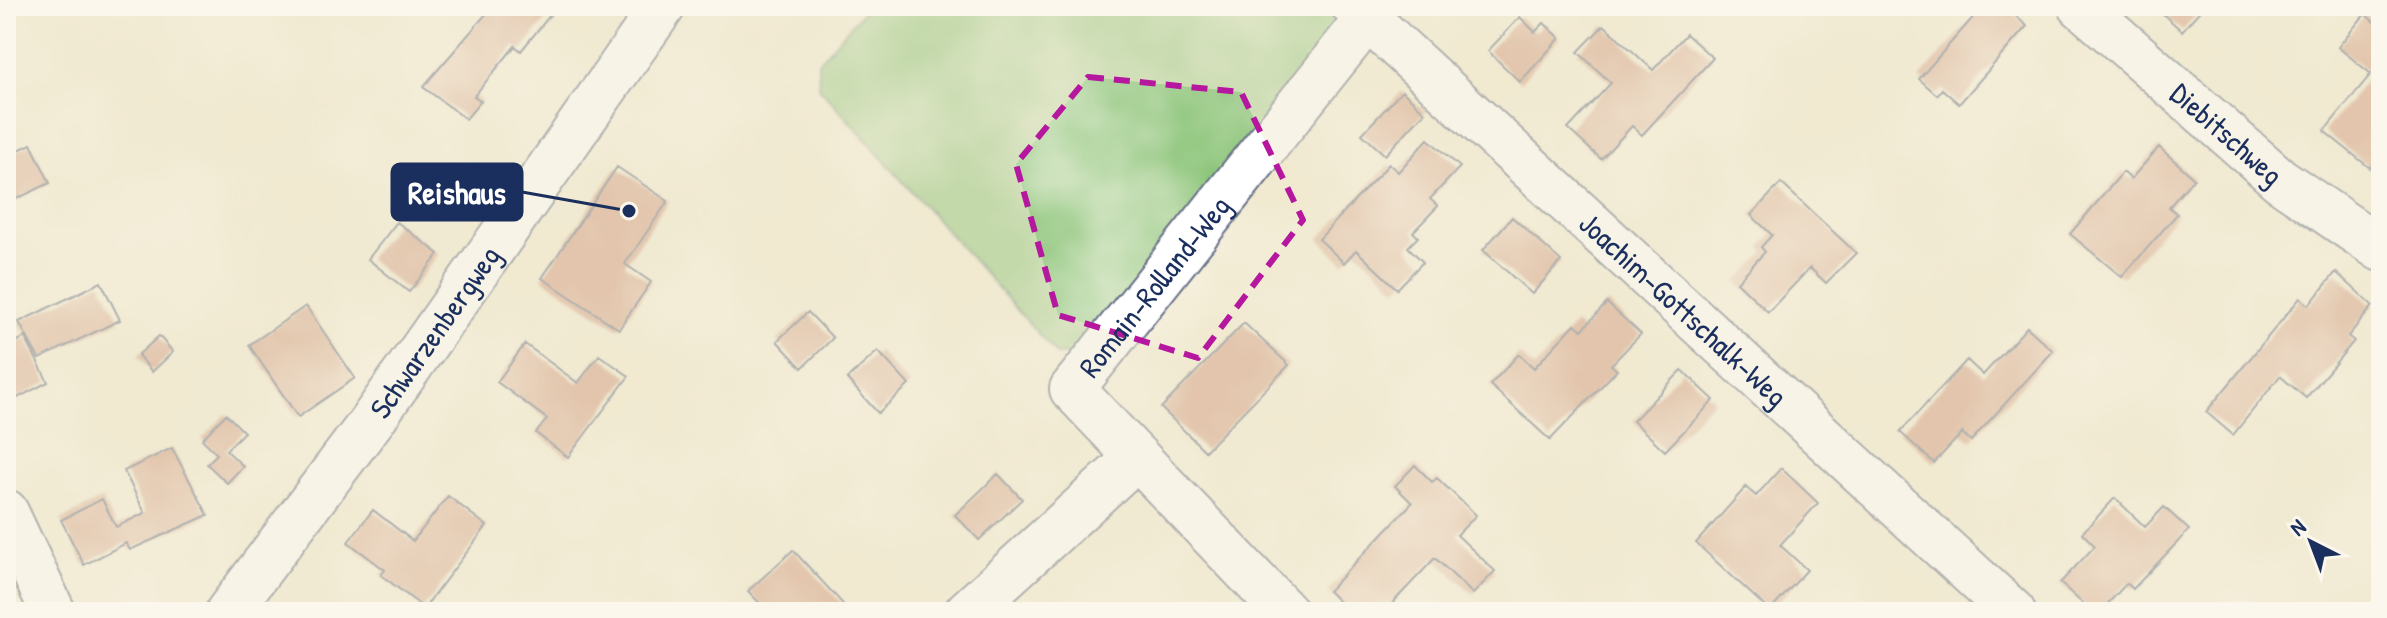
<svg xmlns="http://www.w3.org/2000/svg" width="2387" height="618" viewBox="0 0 2387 618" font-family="'Patrick Hand',sans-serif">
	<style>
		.green { fill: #8cc57a; stroke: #547a6c; stroke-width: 2 }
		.building { fill: #d29a80 }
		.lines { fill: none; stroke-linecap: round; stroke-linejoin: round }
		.minor-casing { stroke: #667086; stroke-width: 48 }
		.minor { stroke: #fff; stroke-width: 44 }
		.marked { fill: none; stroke: #b5179e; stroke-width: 6; stroke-dasharray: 16 10; stroke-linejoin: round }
		.labels { text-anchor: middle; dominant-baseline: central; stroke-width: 6; stroke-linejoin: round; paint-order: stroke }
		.street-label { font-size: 30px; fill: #1b2f5e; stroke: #fbf7ec }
		.leader { fill: none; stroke: #1b2f5e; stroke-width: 3 }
		.callout-dot { fill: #1b2f5e; stroke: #fbf7ec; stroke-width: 3 }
		.callout { fill: #1b2f5e; stroke: #1b2f5e; stroke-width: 3 }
		.callout-label { font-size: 32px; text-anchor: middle; font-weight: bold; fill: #fff }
	</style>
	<rect width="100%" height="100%" fill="#fbf7ec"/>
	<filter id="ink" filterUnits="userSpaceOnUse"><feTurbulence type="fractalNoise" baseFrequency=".0125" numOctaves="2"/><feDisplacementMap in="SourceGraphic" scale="16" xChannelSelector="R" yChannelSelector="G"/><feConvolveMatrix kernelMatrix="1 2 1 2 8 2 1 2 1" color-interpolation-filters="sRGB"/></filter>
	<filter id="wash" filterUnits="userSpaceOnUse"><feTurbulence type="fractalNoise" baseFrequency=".006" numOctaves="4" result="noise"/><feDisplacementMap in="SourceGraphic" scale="32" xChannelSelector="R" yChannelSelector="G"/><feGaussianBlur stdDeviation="1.8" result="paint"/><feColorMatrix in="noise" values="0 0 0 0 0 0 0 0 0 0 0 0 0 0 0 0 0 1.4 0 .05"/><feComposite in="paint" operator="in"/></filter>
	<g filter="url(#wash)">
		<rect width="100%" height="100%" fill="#f1ead1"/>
		<path class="green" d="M868,6H1334L1340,11L1335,38L1083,354L1057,355L819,87L818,62Z"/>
		<g id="blocks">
			<path class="building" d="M493,6H541L551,14L521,51L515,46L474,96L481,101L466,119L423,87Z
				M1983,6H2004L2027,26L1959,104L1942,89L1937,95L1919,79Z
				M2154,6H2204L2182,31Z
				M2365,14L2381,28V154L2370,168L2324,131L2371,74L2338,47Z
				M1520,17L1535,32L1544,23L1560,38L1520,82L1488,51Z
				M1604,25L1653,70L1686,34L1713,58L1642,135L1632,126L1601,159L1568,129L1611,83L1578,52Z
				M1402,91L1425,112L1385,155L1362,134Z
				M1428,139L1460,167L1430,199L1438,206L1413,232L1418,237L1408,247L1423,262L1397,289L1356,250L1344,263L1319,239L1389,164L1398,172Z
				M31,144L50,183L6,204V156Z
				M2159,147L2194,178L2169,207L2177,214L2122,277L2070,234L2123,172L2131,179Z
				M617,167L668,201L625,264L651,282L619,329L542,278Z
				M1781,183L1856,253L1826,283L1810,268L1768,312L1737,282L1765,252L1761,247L1772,235L1751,215Z
				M1512,217L1561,261L1532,294L1483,250Z
				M397,222L439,254L409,292L368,259Z
				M2336,272L2373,306L2348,336L2354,341L2306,398L2280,376L2233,435L2206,412L2300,298L2309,305Z
				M101,282L120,320L39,359L19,322Z
				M1607,303L1641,334L1611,365L1617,370L1550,440L1490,385L1519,354L1534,368L1575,324L1582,330Z
				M306,306L355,378L298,417L249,345Z
				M808,312L833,338L802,368L777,341Z
				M1244,323L1289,365L1205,451L1161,408Z
				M2027,327L2053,351L1971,441L1962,433L1934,463L1900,432L1967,360L1983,375Z
				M159,336L173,352L152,372L138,355Z
				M25,337L48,382L8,403L6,347Z
				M525,344L578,383L599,355L629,376L568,457L536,433L547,419L497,382Z
				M878,351L909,385L878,413L847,379Z
				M1682,370L1714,400L1665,451L1633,421Z
				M226,414L244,432L226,450L243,466L227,483L207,464L217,454L202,439Z
				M172,448L208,515L130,550L126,543L84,565L61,520L102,499L116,527L145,513L124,471Z
				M1415,465L1432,482L1437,478L1476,515L1457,535L1495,571L1473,594L1435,558L1384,612H1349L1328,591L1412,503L1395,486Z
				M1781,468L1818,503L1780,545L1807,570L1770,611L1696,543L1746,487L1756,496Z
				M998,474L1022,499L979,540L955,515Z
				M448,496L487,526L424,608L381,575L385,570L348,542L373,510L413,541Z
				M2115,498L2145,527L2164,507L2189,530L2133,589L2127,583L2100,612H2092L2060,583L2095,546L2082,533Z
				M793,550L843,604L839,608L842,612H768L748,591Z"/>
		</g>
	</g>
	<g filter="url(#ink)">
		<use href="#blocks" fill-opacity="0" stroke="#667086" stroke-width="2"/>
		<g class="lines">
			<defs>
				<g id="minor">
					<path id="s1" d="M1354,6L2013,612"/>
					<path id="s2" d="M2081,6L2280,180L2381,249"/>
					<path d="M6,512L53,612"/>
					<path id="s3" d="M228,612L371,422L663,6"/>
					<path d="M967,612L1136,458"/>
					<path id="s4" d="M1285,612L1072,389L1368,18"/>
				</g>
			</defs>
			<use href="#minor" class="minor-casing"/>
			<use href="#minor" class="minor"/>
		</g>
	</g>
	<path d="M0 0H2387V618H0ZM1088,77L1241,92L1303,220L1198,358L1058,315L1016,164Z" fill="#f1ead1" fill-opacity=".55" fill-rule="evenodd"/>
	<path class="marked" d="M1088,77L1241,92L1303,220L1198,358L1058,315L1016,164Z"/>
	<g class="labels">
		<g class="street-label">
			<text stroke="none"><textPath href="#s2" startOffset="194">Diebitschweg</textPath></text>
			<text stroke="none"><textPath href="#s4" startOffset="440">Romain-Rolland-Weg</textPath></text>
			<text stroke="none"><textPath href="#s1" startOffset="448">Joachim-Gottschalk-Weg</textPath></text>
			<text stroke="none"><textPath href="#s3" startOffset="348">Schwarzenbergweg</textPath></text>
		</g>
	</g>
	<path class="leader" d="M629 211L522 192"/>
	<circle class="callout-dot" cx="629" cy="211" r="8"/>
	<rect class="callout" x="392" y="164" width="130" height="56" rx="8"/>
	<g class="callout-label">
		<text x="457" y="204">Reishaus</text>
	</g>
	<rect width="2387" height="618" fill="none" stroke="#fbf7ec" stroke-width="32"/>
	<g transform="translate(2311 542) rotate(318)" stroke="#fbf7ec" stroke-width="6" paint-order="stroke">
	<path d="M0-6L14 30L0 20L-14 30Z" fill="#1b2f5e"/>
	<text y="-12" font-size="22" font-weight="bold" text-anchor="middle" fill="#1b2f5e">N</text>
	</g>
</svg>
